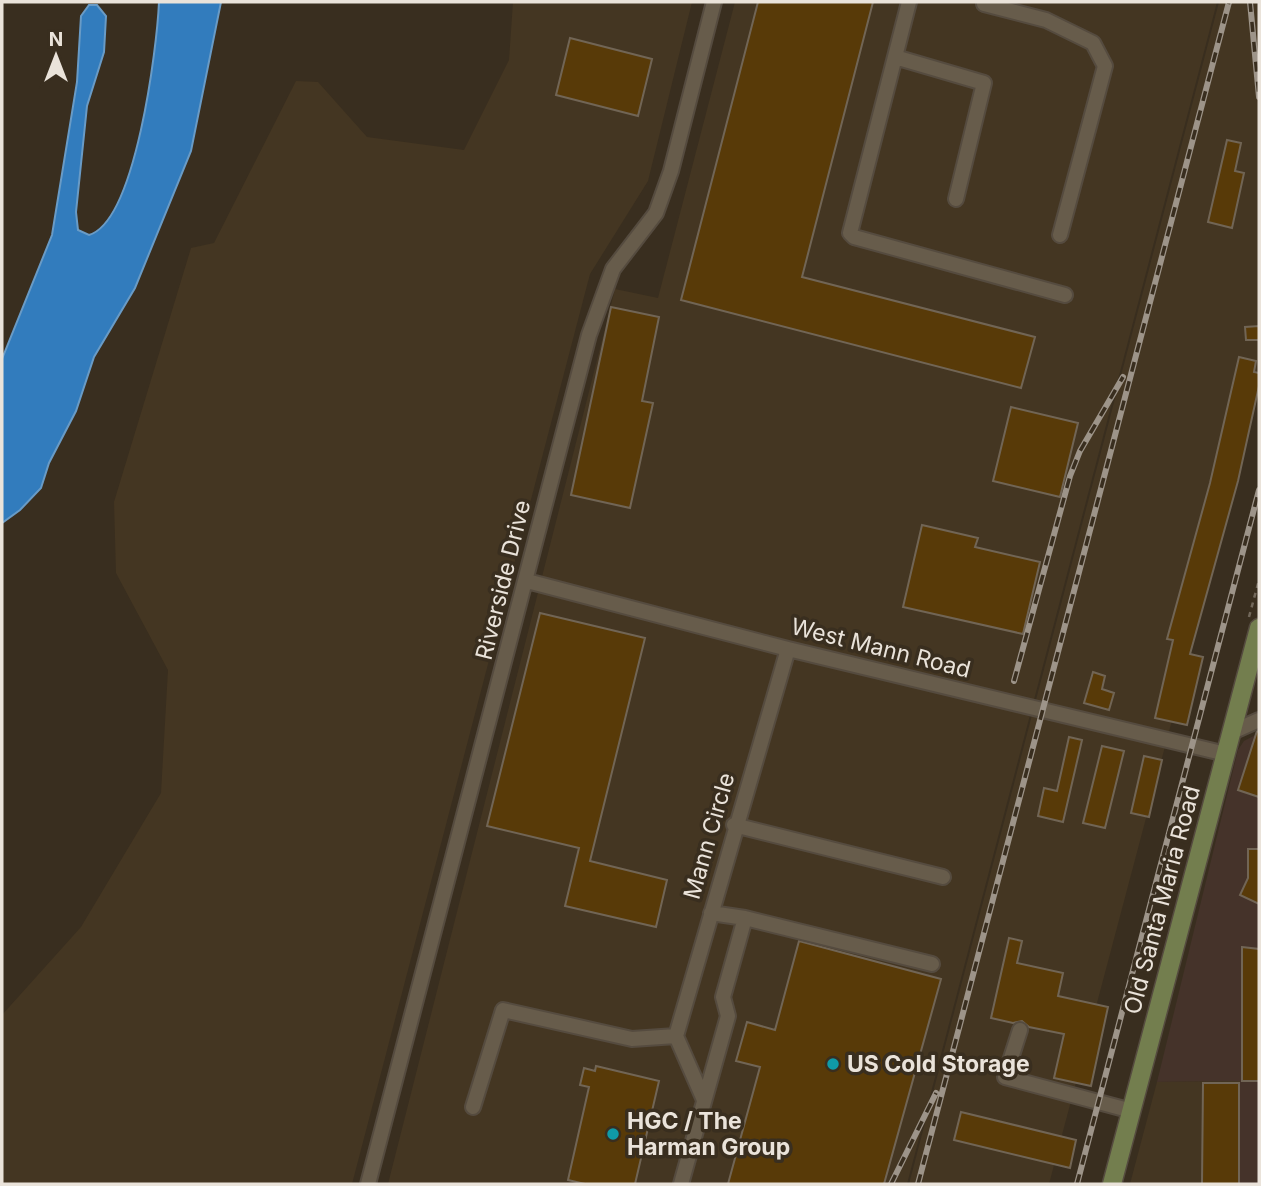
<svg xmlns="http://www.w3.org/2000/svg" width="1261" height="1186" viewBox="0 0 1261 1186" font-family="Inter,sans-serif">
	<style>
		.commercial { fill: #45332a }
		.built { fill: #443622 }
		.water { fill: #327cbd; stroke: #699bc6; stroke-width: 2 }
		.building { fill: #583a08; stroke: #716555; stroke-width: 2 }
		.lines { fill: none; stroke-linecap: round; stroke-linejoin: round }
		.minor-casing { stroke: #554b3f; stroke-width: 18 }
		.major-casing { stroke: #554b3f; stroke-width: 21 }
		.path { stroke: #72685b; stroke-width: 2.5; stroke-dasharray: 5 5; stroke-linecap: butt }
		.minor { stroke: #675c4b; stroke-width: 14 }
		.major { stroke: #737e4e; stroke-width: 18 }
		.rail-casing { stroke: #9d9489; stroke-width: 6 }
		.rail { stroke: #392e1f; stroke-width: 3.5; stroke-dasharray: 10; stroke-linecap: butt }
		.culture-dot { fill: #0f9aa8; stroke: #392e1f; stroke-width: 2.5 }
		.labels { text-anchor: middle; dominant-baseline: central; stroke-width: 7; stroke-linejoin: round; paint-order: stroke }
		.street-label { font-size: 23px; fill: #eae3da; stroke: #392e1f }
		.poi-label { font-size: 23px; font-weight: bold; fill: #eae3da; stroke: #392e1f; text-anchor: start }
	</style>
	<rect width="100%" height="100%" fill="#392e1f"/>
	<path class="commercial" d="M1259,733V1184H1240V1081L1157,1082L1238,750L1244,741Z"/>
	<path class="built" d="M513,2H692L648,181L590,274L352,1184H2V1015L81,927L161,793L168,670L116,573L114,502L191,248L214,243L296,81L318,82L367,137L464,150L509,60Z
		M735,2H1217L907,1184H388L615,289L658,298Z
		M1219,2H1259V392L1049,1184H909Z
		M1240,1081V1184H1130L1157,1082Z"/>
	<path class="water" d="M159,2H221L191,151L135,288L94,357L76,411L49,463L41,488L20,510L2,523V359L52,235L77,82L81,16L89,5H97L106,16L104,52L87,106L76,212L78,230L89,235C136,221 157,47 159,2Z"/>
	<path class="building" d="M758,2H873L802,277L1035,337L1021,388L681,300Z
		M570,38L652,59L638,116L556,95Z
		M1227,140L1241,143L1235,171L1244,173L1232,228L1208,222Z
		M611,307L659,317L642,401L653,403L630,508L571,495Z
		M1259,326V340H1246L1245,327Z
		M1239,357L1256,361L1254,372L1259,373V386L1238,481L1190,654L1203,657L1187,725L1155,718L1173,640L1167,639L1210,483Z
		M1011,407L1078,423L1060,497L993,481Z
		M922,525L978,538L975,547L1040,562L1023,634L903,607Z
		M540,613L645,638L590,861L667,880L656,927L565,906L579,848L487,826Z
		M1093,672L1105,676L1102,689L1114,693L1109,710L1084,703Z
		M1257,731L1259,732V797L1238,790Z
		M1069,737L1082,740L1063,822L1038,816L1044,788L1057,791Z
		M1102,746L1124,751L1105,828L1083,823Z
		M1144,756L1162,760L1149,817L1131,813Z
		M1248,849H1259V904L1240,895L1248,878Z
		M1009,938L1022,941L1017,963L1063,973L1058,996L1108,1007L1091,1086L1054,1078L1064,1034L1029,1027L1022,1021L1013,1023L991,1018Z
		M799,941L941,979L884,1184H728L760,1067L736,1061L747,1022L775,1030Z
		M1242,947L1259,949V1081H1242Z
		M596,1066L659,1081L635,1184H585L568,1180L589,1087L580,1085L584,1068L595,1071Z
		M1203,1083H1239V1184H1202Z
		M961,1112L1076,1140L1070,1168L954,1140Z"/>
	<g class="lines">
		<defs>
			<path id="minor" d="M909,2L850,233L854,237L1065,295
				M984,4L1046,20L1093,43L1105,66L1060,235
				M895,57L984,83L956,199
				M527,581L788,649L1226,754
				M1232,732L1259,720
				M734,825L943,877
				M711,913L745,918L932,964
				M1020,1030L1005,1077L1132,1111
				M676,1036L788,649
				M676,1036L704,1100
				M473,1107L503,1010L632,1039L676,1036
				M368,1184L589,335L613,269L656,213L671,171L714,2
				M681,1184L728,1016L723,997L745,918"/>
			<path id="major" d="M1112,1184L1259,628"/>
		</defs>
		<use href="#minor" class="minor-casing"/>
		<use href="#major" class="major-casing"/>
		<path class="path" d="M1249,617L1259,580"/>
		<use href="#minor" class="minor"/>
		<use href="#major" class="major"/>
		<defs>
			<path id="rail" d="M1250,2L1259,97
				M1014,681L1070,476L1080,451L1123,377
				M891,1184L936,1093
				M918,1184L1229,2
				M1077,1184L1259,490"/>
		</defs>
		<use href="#rail" class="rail-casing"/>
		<use href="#rail" class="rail"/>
	</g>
	<g class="culture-dot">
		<circle cx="833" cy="1064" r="7"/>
		<circle cx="613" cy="1134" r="7"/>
	</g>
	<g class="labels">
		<g class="street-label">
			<text transform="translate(503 580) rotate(-76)">Riverside Drive</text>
			<text transform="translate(881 648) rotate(14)">West Mann Road</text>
			<text transform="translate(709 836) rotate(-74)">Mann Circle</text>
			<text transform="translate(1162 900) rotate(-75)">Old Santa Maria Road</text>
		</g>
		<g class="poi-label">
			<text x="847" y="1064">US Cold Storage</text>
			<text x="627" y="1121">HGC / The<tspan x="627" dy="26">Harman Group</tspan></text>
		</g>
	</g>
	<rect width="1261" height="1186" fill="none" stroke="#eae3da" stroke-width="7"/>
	<g transform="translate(56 56)" stroke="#392e1f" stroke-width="5" paint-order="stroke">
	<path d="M0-5L12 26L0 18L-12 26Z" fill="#eae3da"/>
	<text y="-10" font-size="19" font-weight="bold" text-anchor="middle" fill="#eae3da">N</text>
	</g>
</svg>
